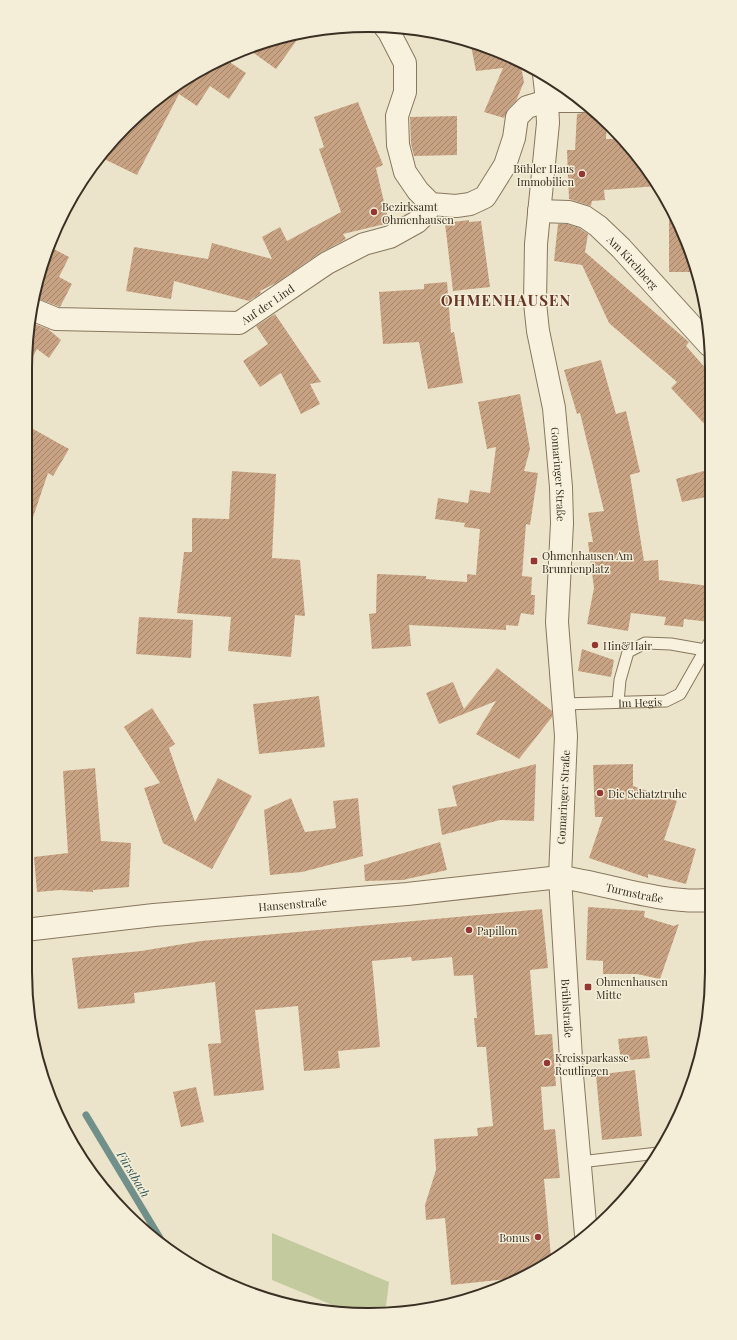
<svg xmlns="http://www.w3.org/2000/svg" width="737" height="1340" viewBox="0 0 737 1340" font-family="'Playfair Display',serif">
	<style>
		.garden { fill: #c3ca9e }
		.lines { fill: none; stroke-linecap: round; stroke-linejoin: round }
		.stream { stroke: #71908a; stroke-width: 7 }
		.building { fill: url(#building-hatch) }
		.service-casing { stroke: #88775f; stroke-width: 13 }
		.minor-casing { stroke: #88775f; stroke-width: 24 }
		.tertiary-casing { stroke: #88775f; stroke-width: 24 }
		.service { stroke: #f7f1dd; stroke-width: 11 }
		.minor { stroke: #f7f1dd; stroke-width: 22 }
		.tertiary { stroke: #f7f1dd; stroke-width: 22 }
		.poi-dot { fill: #943733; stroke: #f4eed9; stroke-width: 1.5 }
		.labels { text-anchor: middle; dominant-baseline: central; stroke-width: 3; stroke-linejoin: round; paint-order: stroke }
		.poi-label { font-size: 11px; fill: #3a2f22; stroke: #f4eed9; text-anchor: start }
		.street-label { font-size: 11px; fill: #3a2f22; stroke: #f4eed9 }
		.water-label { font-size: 12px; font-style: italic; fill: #325858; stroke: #f4eed9 }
		.district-label { font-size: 15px; font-weight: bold; letter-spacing: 1px; fill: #643524; stroke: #f4eed9 }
		.rim { fill: none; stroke: #3a2f22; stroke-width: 2 }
	</style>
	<defs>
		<pattern id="building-hatch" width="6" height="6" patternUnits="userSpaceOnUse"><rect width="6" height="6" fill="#c8a383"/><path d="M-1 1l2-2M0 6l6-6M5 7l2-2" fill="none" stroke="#a3856b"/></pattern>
	</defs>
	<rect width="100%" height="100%" fill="#ece4ca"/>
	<path class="garden" d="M272,1233L389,1282L385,1314L342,1309L272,1280Z"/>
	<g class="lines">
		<path class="stream" d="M86,1115L163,1243"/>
	</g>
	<path class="building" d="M302,33L276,69L248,49L279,37Z
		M470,41L479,43L527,65L521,66L524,82L516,101L508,109L504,118L484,112L503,68L476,71Z
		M232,55L228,61L246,73L229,99L210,86L197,106L179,94L137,175L104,159L114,138L159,96L216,61Z
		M358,102L383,165L376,168L389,223L343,234L346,239L320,253L278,282L260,291L261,293L249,301L174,281L171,299L126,291L134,247L208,259L212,243L272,259L262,237L280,227L287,241L341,212L319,149L324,147L314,117Z
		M592,108L607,124L606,139H620L654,177L658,186L604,190L605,200L592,201L591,206L569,199L567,150H575L577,114L588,112Z
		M457,116V155L414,156L411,144L410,117Z
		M669,208L694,258L697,272H669Z
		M469,220V222L481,221L490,287L453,291L445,223Z
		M558,224H567L579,228L588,234L585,252L689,342L686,346L709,372V429L671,388L677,382L609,323L582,265L554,261Z
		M50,247L69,257L59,277L72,284L60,307L34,297L37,279Z
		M447,282L451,333L454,332L463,383L428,389L419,342L383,344L379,292L424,289V284Z
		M275,314L321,382L310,384L320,404L301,414L281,373L260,387L243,361L268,344L256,326Z
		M30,322L48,329L61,340L49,358L37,349L26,370V346Z
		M601,360L616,414L626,411L640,472L630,475L644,561L658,560L659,580L710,586V622L684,619L683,627L664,625L666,617L631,613L628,631L587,624L594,588L588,542H593L588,513L604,511L580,413L577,414L564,370Z
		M520,394L530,449L524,471L538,473L530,525L526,524L522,576L532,577L531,595H535L534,615L521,613L518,626L506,625V630L409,625L411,646L372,649L369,614L376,613L377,574L426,576V579L467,582V574L476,575L480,529L464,527L465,523L435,519L438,498L468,503L470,490L490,493L496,447L487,449L478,402Z
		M26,425L69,449L53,476L48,473L29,529L26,528Z
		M710,469V496L682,502L676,479Z
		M232,471L276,474L272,558L300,560L305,616L295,615L291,657L228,651L231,617L177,613L184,552H192V518L229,519Z
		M139,617L193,620L191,658L136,654Z
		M582,649L614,660L611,677L578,671Z
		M497,668L552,711V717L519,759L476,734L496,701L439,724L426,693L453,682L464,709Z
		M319,696L325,747L259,754L253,704Z
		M152,708L175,744L169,748L195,822L218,778L252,796L212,869L163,843L144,788L160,783L124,727Z
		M536,764L534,821L500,820L442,835L438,809L457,806L452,786Z
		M633,764V786L677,801L664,840L696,849L686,884L648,874V878L589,858L603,817H595L593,765Z
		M95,768L101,841L131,843L129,887L93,890V892L60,890L37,892L34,857L68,853L63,771Z
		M291,798L305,832L336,828L333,801L358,798L363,856L302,872L270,875L264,810Z
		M440,842L447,870L403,880L365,881L364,865Z
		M588,907L645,911L644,917L674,926L679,924L660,979L637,974H603V961L586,960Z
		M542,909L548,968L530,970L535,1035L552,1034L556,1086L541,1087L544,1130L555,1129L560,1178L544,1179L551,1257L518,1278L451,1285L445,1218L426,1220L425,1205L436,1170L434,1139L478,1136L477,1128L493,1126L486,1047H477L474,1018H477L473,975L454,976L452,957L412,961L411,957L372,961L380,1047L338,1051L340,1068L304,1071L298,1006L255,1010L264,1090L214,1096L208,1044L221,1043L215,982L134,993L135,1003L78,1009L72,958L141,951L201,941Z
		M647,1036L650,1058L621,1061L618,1039Z
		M635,1070L642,1136L602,1140L596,1075Z
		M196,1087L204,1122L181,1127L173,1092Z"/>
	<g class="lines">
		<defs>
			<g id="service">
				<path d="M618,702L620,680L628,652L645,643L671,644L705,650"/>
				<path id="s1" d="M564,704L666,701L680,694L709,643"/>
				<path d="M580,1162L658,1153"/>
			</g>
			<g id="minor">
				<path d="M385,27L389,32L405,63V92L397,116L398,145L405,172L418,191L431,204L456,206L470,204L485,197L505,165L514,138L517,117L527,107L547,101H582"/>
				<path id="s2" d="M544,74L547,101L548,123L536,244L535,303L538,331L554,408L561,487L562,523L557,622L566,736L560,877L572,1075L586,1235"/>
				<path id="s3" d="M539,211L569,212L585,217L598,226L621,248L709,345"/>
				<path id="s4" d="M32,309L56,319L239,323L327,263L364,244L390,237L417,222L425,214L431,204"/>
			</g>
			<g id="tertiary">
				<path id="s5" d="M25,930L154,915L407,894L560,877C610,884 659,904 711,900"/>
			</g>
		</defs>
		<use href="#service" class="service-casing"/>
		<use href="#minor" class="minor-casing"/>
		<use href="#tertiary" class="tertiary-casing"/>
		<use href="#service" class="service"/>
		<use href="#minor" class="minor"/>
		<use href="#tertiary" class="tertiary"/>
	</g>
	<g class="poi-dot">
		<circle cx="582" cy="174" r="4"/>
		<circle cx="374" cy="212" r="4"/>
		<rect x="530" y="557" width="8" height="8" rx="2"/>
		<circle cx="595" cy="645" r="4"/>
		<circle cx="600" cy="793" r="4"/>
		<circle cx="469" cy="930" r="4"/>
		<rect x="584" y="983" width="8" height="8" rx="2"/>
		<circle cx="547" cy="1063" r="4"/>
		<circle cx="538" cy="1237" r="4"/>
	</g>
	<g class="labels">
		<g class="poi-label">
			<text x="574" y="168" text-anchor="end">Bühler Haus<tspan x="574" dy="13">Immobilien</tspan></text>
			<text x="382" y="206">Bezirksamt<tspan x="382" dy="13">Ohmenhausen</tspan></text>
			<text x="542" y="555">Ohmenhausen Am<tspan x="542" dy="13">Brunnenplatz</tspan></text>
			<text x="603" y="645">Hin&amp;Hair</text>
			<text x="608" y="793">Die Schatztruhe</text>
			<text x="477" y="930">Papillon</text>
			<text x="596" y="981">Ohmenhausen<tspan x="596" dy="13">Mitte</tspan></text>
			<text x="555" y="1057">Kreissparkasse<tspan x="555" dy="13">Reutlingen</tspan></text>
			<text x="530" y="1237" text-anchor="end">Bonus</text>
		</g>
		<g class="street-label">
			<text stroke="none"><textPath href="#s3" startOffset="113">Am Kirchberg</textPath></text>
			<text stroke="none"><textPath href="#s4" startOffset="243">Auf der Lind</textPath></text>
			<text stroke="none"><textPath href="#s2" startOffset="403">Gomaringer Straße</textPath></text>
			<text stroke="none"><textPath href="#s1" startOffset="76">Im Hegis</textPath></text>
			<text transform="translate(563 797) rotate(-87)">Gomaringer Straße</text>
			<text stroke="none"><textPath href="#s5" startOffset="614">Turmstraße</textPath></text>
			<text stroke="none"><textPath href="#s5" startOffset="269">Hansenstraße</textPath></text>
			<text stroke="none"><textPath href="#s2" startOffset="938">Brühlstraße</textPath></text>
		</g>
		<g class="water-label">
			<text transform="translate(134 1174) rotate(59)">Fürstbach</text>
		</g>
		<g class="district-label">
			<text x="506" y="300">OHMENHAUSEN</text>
		</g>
	</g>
	<path d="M0 0H737V1340H0ZM368 32H369A336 336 0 0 1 705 368V972A336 336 0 0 1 369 1308H368A336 336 0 0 1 32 972V368A336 336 0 0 1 368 32Z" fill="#f4eed9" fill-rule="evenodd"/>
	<path class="rim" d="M368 32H369A336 336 0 0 1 705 368V972A336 336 0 0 1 369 1308H368A336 336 0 0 1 32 972V368A336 336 0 0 1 368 32Z"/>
</svg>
